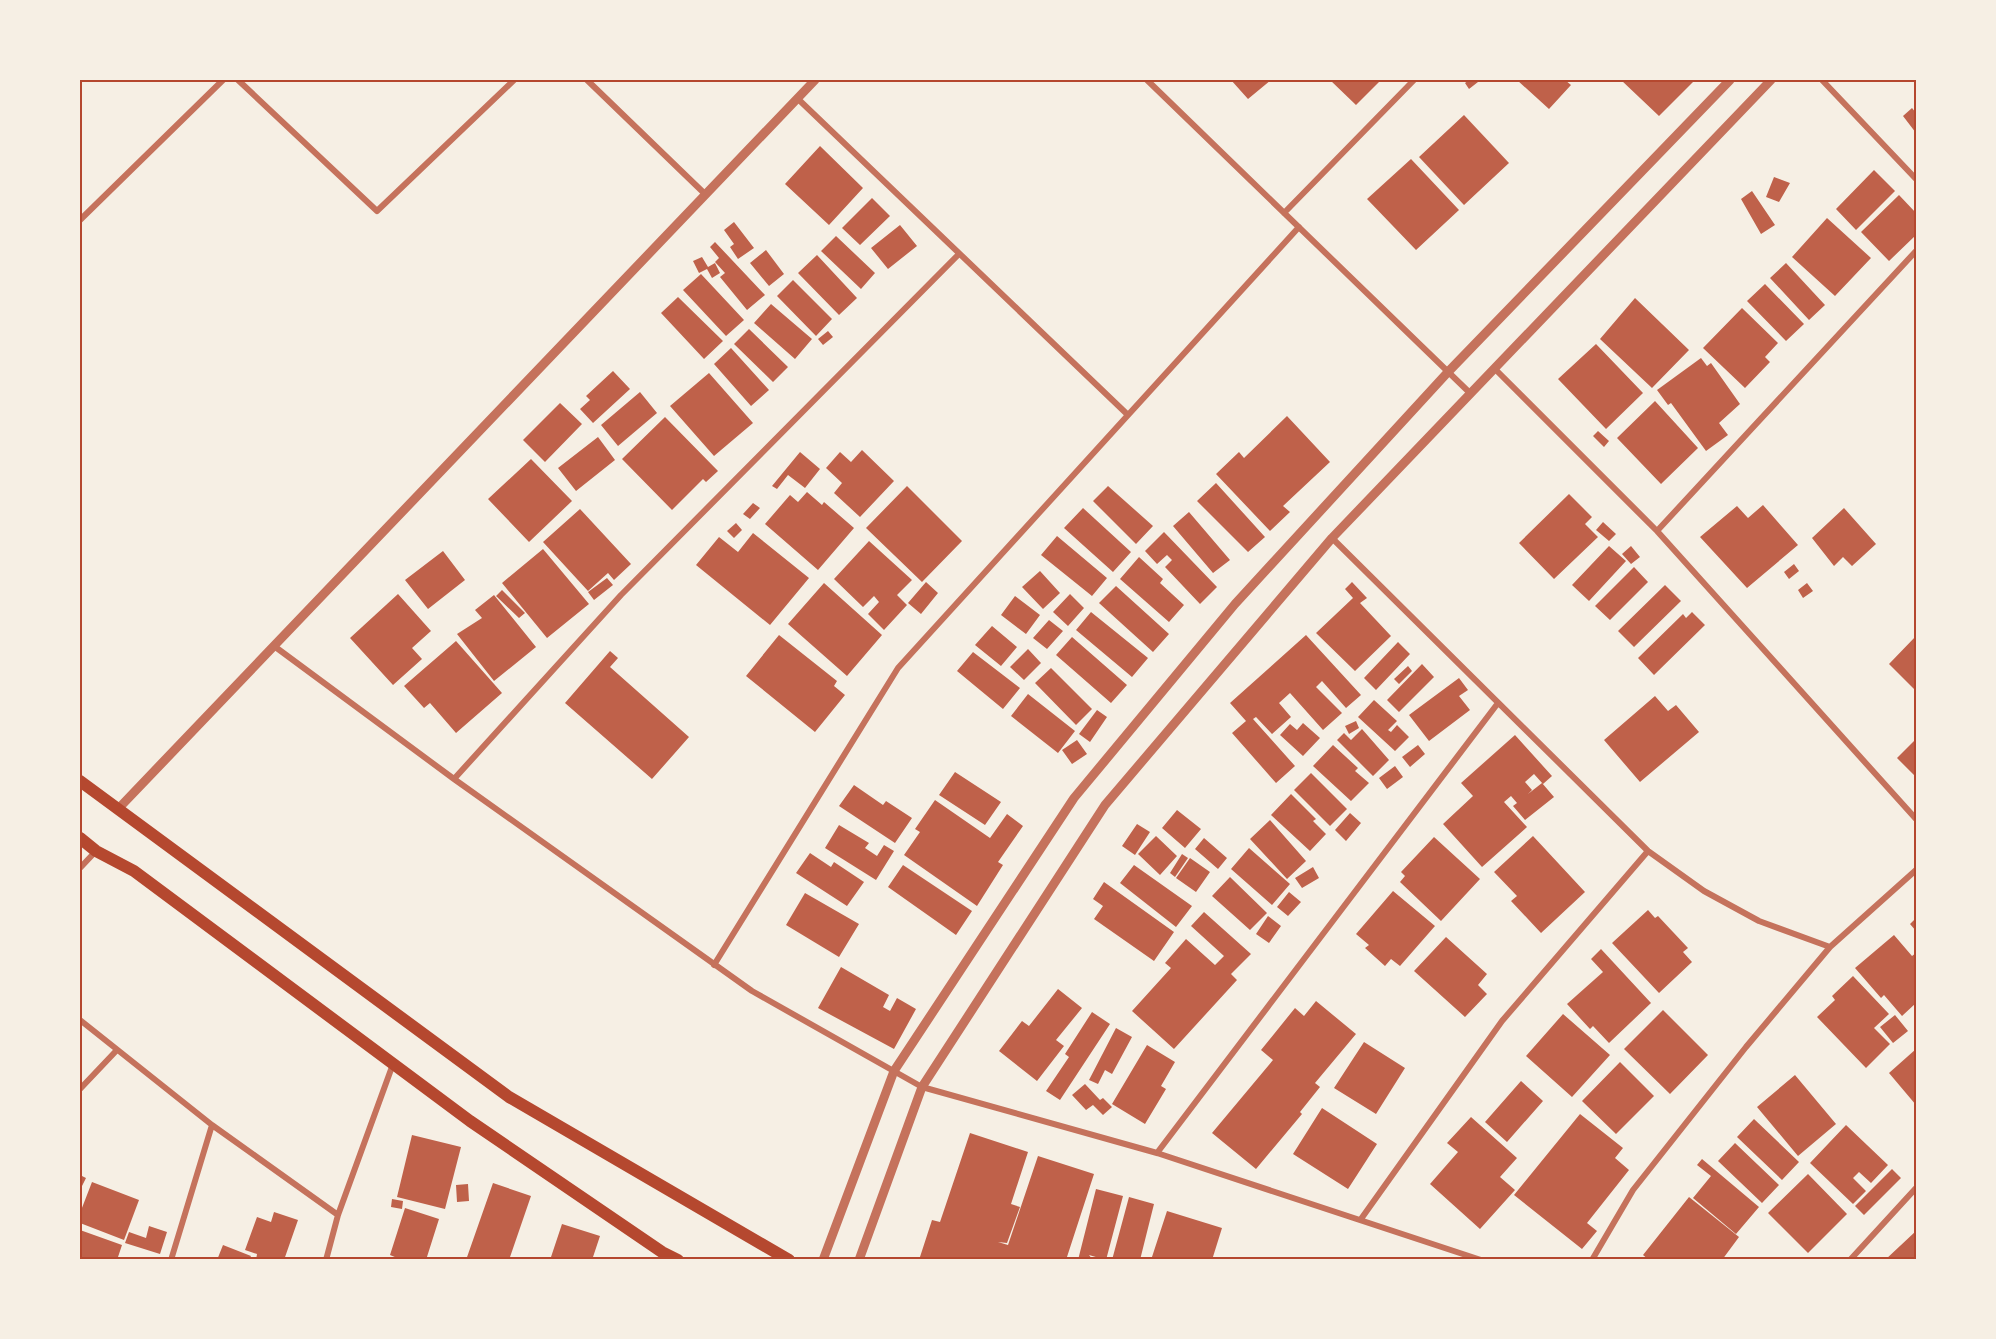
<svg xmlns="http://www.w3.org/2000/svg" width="1996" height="1339" viewBox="0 0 1996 1339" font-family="Roboto,sans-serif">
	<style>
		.building { fill: #bf614a }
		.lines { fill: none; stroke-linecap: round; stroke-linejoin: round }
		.minor { stroke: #c5725c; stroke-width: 6 }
		.tertiary { stroke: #c5725c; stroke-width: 9 }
		.primary { stroke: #b5482f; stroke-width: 12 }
		.neatline { fill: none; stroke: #b5482f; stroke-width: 2 }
	</style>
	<rect width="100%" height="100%" fill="#f6efe4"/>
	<path class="building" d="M1231,80H1271L1248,99Z
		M1330,80H1381L1356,105Z
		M1469,80H1477L1478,82L1469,89L1465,83Z
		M1517,80H1565L1571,85L1549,109Z
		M1621,80H1695L1659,116Z
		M1912,108L1916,113V133L1903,116Z
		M1464,115L1509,163L1464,205L1419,157Z
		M820,146L863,188L829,225L785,184Z
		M1411,159L1459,210L1416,250L1367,199Z
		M1874,170L1895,191L1856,230L1836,209Z
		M1774,177L1790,183L1779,202L1766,197Z
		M1752,191L1775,225L1761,234L1741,199Z
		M1899,195L1916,213V235L1889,261L1861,232Z
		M872,198L890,216L860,245L842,228Z
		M1827,218L1871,258L1835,296L1792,257Z
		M734,222L754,248L738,259L730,247L734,244L724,230Z
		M900,225L917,246L888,269L871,248Z
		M836,236L875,273L861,289L821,251Z
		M715,242L765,295L747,310L720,277L725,273L715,262L719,258L710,247Z
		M766,250L784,274L769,286L750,263Z
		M817,255L857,298L839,315L798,273Z
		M702,257L708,267L715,263L720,273L712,278L707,269L699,273L693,261Z
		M1786,263L1825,305L1809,320L1770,278Z
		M701,274L744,320L726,336L683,290Z
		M793,280L832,319L816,336L777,296Z
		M1765,284L1804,324L1786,341L1747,301Z
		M678,297L723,341L704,359L661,313Z
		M1635,298L1689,350L1652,388L1600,339Z
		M771,304L812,339L795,359L754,323Z
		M1742,308L1778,343L1765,357L1770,362L1745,388L1703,348Z
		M749,329L788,367L773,382L734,344Z
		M828,331L833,337L823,345L818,339Z
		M1596,344L1643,393L1606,429L1558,379Z
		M731,348L769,390L751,406L714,364Z
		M1701,358L1707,366L1711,363L1740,404L1719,423L1728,435L1706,451L1671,403L1668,405L1657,390Z
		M613,371L630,389L593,423L580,409L590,400L586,396Z
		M709,373L753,423L714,456L670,406Z
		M640,392L657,413L618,446L601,425Z
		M1655,401L1698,448L1661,484L1617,438Z
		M560,403L582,424L545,462L523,440Z
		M1287,416L1330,462L1283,506L1290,512L1270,531L1216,474L1239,452L1244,458Z
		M665,417L718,471L706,482L703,479L672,510L622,459Z
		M1598,431L1609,441L1604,447L1593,436Z
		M598,437L615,460L576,491L558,468Z
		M862,450L894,481L860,517L834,493L842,483L826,468L840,452L851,462Z
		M800,452L820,469L805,488L788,475L777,489L772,486Z
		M531,459L572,501L529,542L488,499Z
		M1216,483L1265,537L1248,552L1197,501Z
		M907,486L962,541L922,582L866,528Z
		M1108,486L1153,526L1136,544L1093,501Z
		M807,492L822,505L824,502L854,528L818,570L765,524L790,495L798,502Z
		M1569,494L1592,517L1585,524L1598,537L1554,579L1519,543Z
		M753,503L760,508L750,519L743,514Z
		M1763,505L1798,545L1747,588L1700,537L1737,506L1748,518Z
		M1083,508L1131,552L1113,572L1064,528Z
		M1844,508L1876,544L1852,566L1843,557L1834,566L1812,538Z
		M580,509L631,564L614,580L608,573L588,591L543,542Z
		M1189,512L1230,560L1213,573L1173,526Z
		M1603,522L1616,534L1609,541L1596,530Z
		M736,523L742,530L734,538L727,531Z
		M1164,532L1217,587L1200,604L1165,567L1172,560L1167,555L1157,564L1145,551Z
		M753,533L809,578L770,625L696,565L719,537L738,552Z
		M1057,536L1107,578L1092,596L1041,555Z
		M869,541L912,580L897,595L907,605L884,630L868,614L879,602L874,596L863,607L834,579Z
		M1609,546L1626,561L1589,601L1572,585Z
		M1631,546L1640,557L1631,564L1622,554Z
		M543,549L589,604L547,638L502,583Z
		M443,551L465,580L428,609L405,580Z
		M1139,557L1163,579L1160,583L1184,605L1169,622L1120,579Z
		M1794,564L1799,571L1789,579L1784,572Z
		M1634,567L1648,582L1610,620L1595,606Z
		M1040,571L1060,593L1043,609L1022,587Z
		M607,578L613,585L594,600L588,592Z
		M926,582L938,593L921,614L908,603Z
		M1352,582L1367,598L1360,603L1391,636L1355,671L1316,633L1353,598L1345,589Z
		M824,583L882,635L847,676L788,624Z
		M1807,583L1813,591L1803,598L1798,590Z
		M1665,585L1681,601L1634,647L1618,631Z
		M1116,586L1169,634L1153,652L1099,603Z
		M502,590L525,613L519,618L496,596Z
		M398,594L431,631L412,648L422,659L393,685L350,638Z
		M1070,594L1084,608L1068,626L1053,612Z
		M494,595L536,647L494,681L457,634L482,618L475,610Z
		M1015,596L1040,615L1026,634L1001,615Z
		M1091,612L1148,658L1132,677L1076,630Z
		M1692,612L1705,625L1654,675L1638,658L1683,614L1686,618Z
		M1049,620L1063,631L1047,649L1033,638Z
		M992,626L1017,647L1001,666L975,645Z
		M779,635L837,681L834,686L845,695L815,732L746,676Z
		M1306,635L1361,695L1346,708L1322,681L1316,687L1342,713L1323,730L1290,693L1279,703L1291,717L1272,734L1256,717L1253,719L1295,766L1276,783L1232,733L1246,721L1230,703Z
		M1916,636V691L1889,664Z
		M1072,637L1127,685L1111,703L1056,655Z
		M456,641L502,693L456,733L430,703L424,708L404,686Z
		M1398,642L1410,654L1376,690L1364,678Z
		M1028,649L1041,663L1024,680L1010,667Z
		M610,651L618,658L610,667L689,737L652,779L565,703Z
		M973,652L1020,688L1003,709L957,671Z
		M1422,664L1434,677L1399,712L1387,700Z
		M1408,666L1412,671L1399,684L1394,679Z
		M1051,668L1092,709L1076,725L1035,683Z
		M1459,678L1468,690L1459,696L1470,710L1429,741L1409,715Z
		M1028,694L1075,731L1058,753L1011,716Z
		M1655,696L1668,711L1676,705L1699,732L1640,782L1604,740Z
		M1374,700L1397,721L1388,730L1391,732L1397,725L1409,737L1395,751L1358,717Z
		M1097,710L1107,717L1090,742L1079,734Z
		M1356,721L1359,728L1349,734L1345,726Z
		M1303,723L1320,738L1303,756L1280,735L1290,724L1297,730Z
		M1362,729L1389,760L1373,776L1337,740L1344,733L1351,740Z
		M1515,735L1552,776L1543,784L1534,774L1525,782L1532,790L1528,794L1542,783L1554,797L1525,820L1513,806L1517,803L1511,796L1504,802L1527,827L1482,867L1443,824L1473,796L1461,783Z
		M1916,739V777L1897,758Z
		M1077,740L1087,754L1072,764L1062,750Z
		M1333,745L1358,768L1355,771L1369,783L1351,801L1313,766Z
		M1418,745L1425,754L1410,767L1402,757Z
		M1395,766L1403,777L1387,789L1379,778Z
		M955,772L1001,802L985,825L939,795Z
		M1311,773L1347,809L1330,826L1294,790Z
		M854,785L883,805L886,801L912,818L895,843L839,806Z
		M1291,794L1316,819L1313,821L1326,834L1310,851L1271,815Z
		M935,800L990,838L1007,814L1023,826L998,862L1003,865L977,906L904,855L920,832L915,829Z
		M1177,810L1201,829L1185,848L1162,828Z
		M1350,813L1361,823L1346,841L1335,830Z
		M1270,820L1306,861L1287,879L1250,839Z
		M1137,824L1150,832L1135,855L1122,846Z
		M839,825L869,843L865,848L877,856L884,845L894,851L876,880L825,848Z
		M1156,836L1177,856L1160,875L1138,854Z
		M1533,836L1585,892L1541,933L1511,901L1517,896L1494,872Z
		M1434,837L1480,879L1441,921L1400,882L1405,876L1401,872Z
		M1204,838L1227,858L1218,869L1195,849Z
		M1249,848L1290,884L1272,905L1231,869Z
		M810,853L831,867L834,862L864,882L847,906L796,873Z
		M1182,854L1188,858L1175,877L1170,873Z
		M1190,858L1210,872L1196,892L1176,878Z
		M903,865L972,911L956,935L888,887Z
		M1134,865L1192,906L1176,927L1120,883Z
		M1313,867L1319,878L1302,888L1295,878Z
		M1230,877L1267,913L1250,930L1212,896Z
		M1104,882L1174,932L1154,961L1094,919L1103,906L1093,899Z
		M1393,891L1435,926L1400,966L1391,959L1385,966L1365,948L1369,945L1356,934Z
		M1289,892L1301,902L1288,916L1277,907Z
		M805,893L859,924L839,957L786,925Z
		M1648,910L1655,918L1658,916L1688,948L1683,952L1692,962L1659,993L1612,943Z
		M1204,912L1251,954L1231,974L1237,980L1174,1049L1132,1011L1171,968L1165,963L1186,939L1215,965L1224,956L1191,926Z
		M1268,916L1281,926L1269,943L1256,934Z
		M1916,918V931L1910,924Z
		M1894,935L1912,956L1916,953V1003L1902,1016L1884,995L1881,998L1855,968Z
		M1446,937L1487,974L1478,985L1487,994L1465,1017L1414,971Z
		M1601,949L1651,1003L1609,1043L1593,1026L1590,1029L1567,1004L1603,972L1591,959Z
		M841,967L889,995L883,1007L890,1011L897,998L916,1009L894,1049L818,1008Z
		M1853,976L1889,1014L1874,1028L1890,1044L1866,1068L1817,1017L1835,1000L1832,996Z
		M1058,989L1082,1008L1056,1040L1064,1046L1037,1081L999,1051L1022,1021L1029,1026Z
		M1316,1001L1356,1034L1315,1083L1320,1087L1300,1112L1302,1114L1256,1169L1212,1133L1273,1060L1261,1050L1295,1008L1304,1016Z
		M1663,1010L1708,1055L1670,1094L1624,1049Z
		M1092,1012L1110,1024L1060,1100L1046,1091L1069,1057L1065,1054Z
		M1563,1014L1610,1055L1572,1097L1526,1056Z
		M1895,1015L1908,1031L1893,1043L1880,1027Z
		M1116,1028L1132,1037L1112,1074L1105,1070L1098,1084L1089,1080Z
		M1364,1042L1405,1068L1376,1114L1334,1088Z
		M1147,1045L1175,1062L1161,1086L1166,1089L1145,1124L1112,1104Z
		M1916,1049V1105L1889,1073Z
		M1620,1062L1654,1096L1616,1134L1582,1101Z
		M1795,1075L1836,1124L1798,1156L1757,1107Z
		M1521,1081L1543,1101L1507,1142L1485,1122Z
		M1085,1084L1100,1100L1103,1098L1112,1107L1103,1115L1093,1105L1086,1110L1072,1095Z
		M1322,1108L1377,1144L1348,1189L1293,1154Z
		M1580,1114L1623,1148L1615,1158L1629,1170L1587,1223L1597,1231L1582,1249L1514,1195Z
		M1471,1117L1517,1158L1500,1177L1515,1190L1480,1229L1430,1184L1458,1152L1447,1143Z
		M1754,1119L1799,1162L1782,1180L1737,1137Z
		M1846,1125L1888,1165L1871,1183L1859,1172L1853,1178L1866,1191L1853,1204L1810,1163Z
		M970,1133L1028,1152L1011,1204L1020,1207L1007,1243L998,1242L1008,1245L1038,1156L1094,1174L1066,1260H919L932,1220L940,1222Z
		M412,1135L461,1147L445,1209L397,1197Z
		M1735,1143L1779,1185L1762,1203L1718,1161Z
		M1702,1159L1759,1207L1736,1234L1693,1198L1711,1176L1697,1165Z
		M1892,1169L1901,1178L1864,1215L1855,1206Z
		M1808,1174L1847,1214L1808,1253L1768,1213Z
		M80,1175L86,1178L80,1190Z
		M92,1182L139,1200L124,1240L80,1223V1213Z
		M493,1183L531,1196L509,1260H466Z
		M468,1184L469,1201L457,1202L456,1185Z
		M1096,1189L1123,1196L1106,1260L1089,1255L1093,1260H1078Z
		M1129,1197L1154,1204L1140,1260H1112Z
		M1689,1197L1739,1237L1722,1260H1649L1643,1255Z
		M392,1199L403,1201L402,1209L391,1207Z
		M405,1208L439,1219L426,1260H402L390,1255Z
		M1167,1211L1222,1228L1212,1260H1151Z
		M274,1212L298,1220L284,1260H256L257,1254L245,1250L257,1217L271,1222Z
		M562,1224L600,1236L592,1260H550Z
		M149,1226L167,1232L160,1254L125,1243L129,1232L146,1238Z
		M80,1230L122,1245L117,1260H80Z
		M1916,1231V1260H1885Z
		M223,1245L251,1256L249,1260H217Z"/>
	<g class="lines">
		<path class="minor" d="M238,80L377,211L514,80
			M587,80L705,194
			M1147,80L1471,394
			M1822,80L1916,179
			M797,98L1128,415
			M1284,213L1414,80
			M80,220L223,80
			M1495,369L1657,531L1916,819
			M1657,531L1916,251
			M1332,538L1648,851L1704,891L1759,921L1830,947
			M274,646L454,779L752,991L922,1087L1157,1153L1481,1260
			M454,779L621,595L959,254
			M80,868L96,851
			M714,965L898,668L1299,227
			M80,1020L212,1125L338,1215
			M80,1089L116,1051
			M1157,1153L1498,703
			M1361,1219L1502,1021L1648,851
			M171,1260L212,1125
			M326,1260L338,1215L393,1064
			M1592,1260L1633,1190L1746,1047L1830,947L1916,870
			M1850,1260L1916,1188"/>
		<path class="tertiary" d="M119,808L815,80
			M823,1260L894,1071L1074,798L1235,604L1448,372L1730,80
			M859,1260L922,1087L1105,805L1332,538L1771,80"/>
		<path class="primary" d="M80,781L509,1097L789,1260
			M80,838L96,851L134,871L470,1121L662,1252L678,1260"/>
	</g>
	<rect width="1996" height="1339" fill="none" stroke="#f6efe4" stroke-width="162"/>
	<rect x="81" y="81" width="1834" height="1177" class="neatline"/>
</svg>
